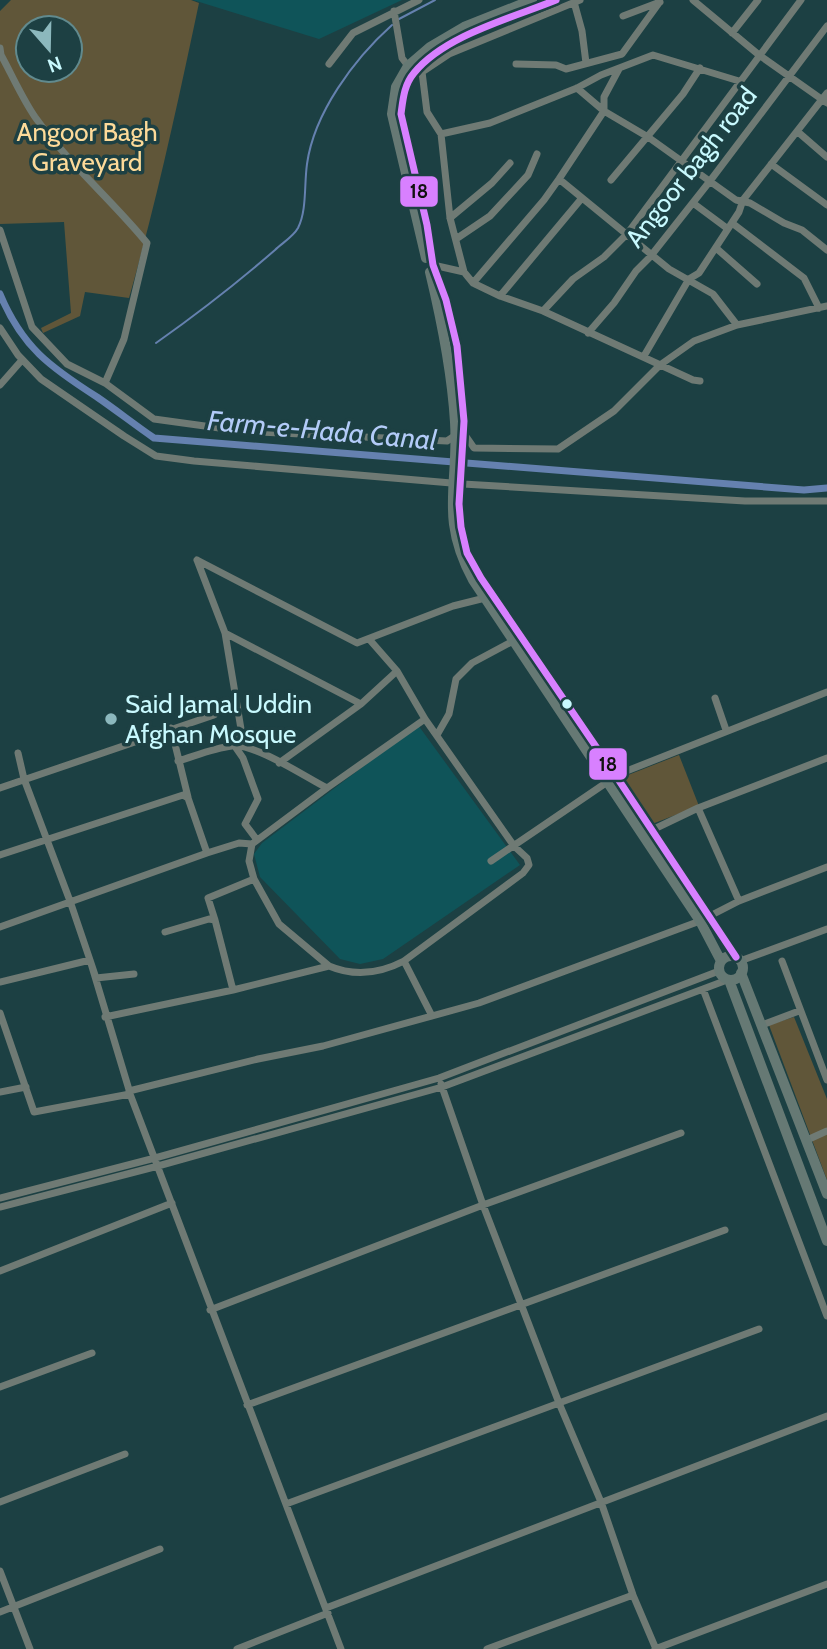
<svg xmlns="http://www.w3.org/2000/svg" width="827" height="1649" viewBox="0 0 827 1649" font-family="Cabin,sans-serif">
	<style>
		.built { fill: #0f5459 }
		.green { fill: #605639; fill-rule: evenodd }
		.lines { fill: none; stroke-linecap: round; stroke-linejoin: round }
		.stream { stroke: #6581af; stroke-width: 2 }
		.canal { stroke: #6581af; stroke-width: 7 }
		.minor { stroke: #6f7a74; stroke-width: 7 }
		.major { stroke: #667974; stroke-width: 10 }
		.bus-1-casing { stroke: #1d4043; stroke-width: 12 }
		.bus-1 { stroke: #d880ff; stroke-width: 7 }
		.bus-dot { fill: #c8f9fe; stroke: #1d4043; stroke-width: 2.5 }
		.poi-dot { fill: #8cb8bd; stroke: #1d4043; stroke-width: 2.5 }
		.labels { text-anchor: middle; dominant-baseline: central; stroke-width: 7; stroke-linejoin: round; paint-order: stroke }
		.park-label { font-size: 26px; fill: #fdda99; stroke: #1d4043 }
		.street-label { font-size: 26px; fill: #c8f9fe; stroke: #1d4043 }
		.poi-label { font-size: 26px; fill: #c8f9fe; stroke: #1d4043; text-anchor: start }
		.water-label { font-size: 28px; font-style: italic; fill: #b3cbf8; stroke: #1d4043 }
		.line-badge { stroke: #1d4043; stroke-width: 2.5 }
		.pale-badge-label { font-size: 19px; text-anchor: middle; font-weight: bold; fill: #111 }
	</style>
	<rect width="100%" height="100%" fill="#1c4043"/>
	<path class="built" d="M193,0H402L319,39Z
		M418,725L520,865L383,959L360,964L340,959L260,877L254,854L262,843Z"/>
	<path class="green" d="M11,0H191L199,3C178,102 157,200 129,298L85,292L80,316L43,333L41,328L71,313L64,222L0,224V11ZM28,28H70V70H28Z
		M679,755L699,806L652,824L623,777Z
		M794,1017L827,1099V1180L769,1025Z"/>
	<g class="lines">
		<path class="stream" d="M399,19L435,0
			M156,343C197,314 237,283 275,250C282,243 293,237 298,228C307,210 304,185 307,164C314,113 354,59 392,25"/>
		<path class="canal" d="M0,294C22,347 50,367 97,397C116,410 135,425 154,438L804,490L827,488"/>
		<path class="minor" d="M693,0L759,55L827,103
			M574,2L582,31L586,63
			M394,11L402,58L408,66
			M623,16L660,2
			M732,33L758,0
			M0,48L1,55C12,75 22,98 35,117C68,163 111,199 147,243L124,339L105,383L154,419L241,431L447,441L456,435H465L474,448L558,449L614,411L660,365L694,341L737,325L827,306
			M329,64L353,33L419,0
			M516,64L556,65L566,69L622,54L659,3
			M577,88L604,111L648,137L736,200L750,203L784,223L802,230L827,250
			M798,132L827,157
			M441,134L490,123L577,88L601,75L653,55L739,81
			M771,164L827,205
			M559,179L669,269L713,294L737,325
			M611,180L683,94L700,68
			M693,203L728,229
			M450,218L492,183L510,163
			M732,223L804,278L819,308
			M0,230L32,327L67,364L105,383
			M456,239L490,216L528,175L537,154
			M716,248L757,284
			M433,265L464,272L473,283L500,296L543,311L693,380L700,381
			M464,272L450,218L441,134L427,112L422,72L449,54L580,0
			M473,283L544,200L559,179L604,111V97L619,69
			M500,296L582,198
			M543,311L573,279L604,257L627,234L801,0
			M0,328L18,355L41,379L124,436L156,456L194,461L463,484L745,501H827
			M588,333L614,303L636,271L650,257L710,181L827,26
			M644,356L689,279L699,273L739,212L743,200L827,93
			M0,385L22,360
			M197,560L357,643L453,606L485,598
			M197,560L225,633L242,735L234,745L243,758L258,799L245,824L257,840
			M225,633L361,704L397,671
			M369,639L397,671L425,719
			M715,698L726,730
			M171,728L188,797
			M437,735L449,714L456,679L472,663L513,641
			M18,753L24,779L70,901L90,960L130,1093
			M178,761C195,756 214,748 232,746C255,743 305,777 327,788
			M279,763L361,704
			M0,788L214,715
			M698,808L739,901
			M650,831L698,808L827,758
			M0,855L183,795L188,798L207,853
			M491,861L619,774L827,692
			M215,920L233,990
			M0,927L207,853L239,843L252,844L327,788L425,719L514,846L527,858L529,865L523,873L404,961C379,974 355,977 329,966
			M165,932L209,919L215,920L208,898L254,879
			M404,961L432,1016
			M740,961L827,929
			M782,961L827,1080
			M0,982L90,960L96,978L134,974
			M703,989L827,1316
			M0,1013L34,1112L130,1094L341,1649
			M105,1017L233,990L329,966L279,924L254,879L249,861L252,844
			M762,1025L799,1011
			M441,1084L483,1205L559,1403L601,1502L633,1595L656,1649
			M129,1091L258,1059L323,1046L479,1003L700,921L739,901L827,867
			M0,1092L26,1087
			M807,1140L827,1131
			M0,1198L155,1158L439,1078L719,971
			M0,1207L158,1166L442,1087L727,980
			M0,1271L172,1203
			M210,1310L483,1205L681,1133
			M0,1387L92,1353
			M247,1405L725,1230
			M0,1502L125,1454
			M286,1504L759,1329
			M0,1571L30,1649
			M326,1608L827,1416
			M0,1612L160,1549
			M237,1649L328,1613
			M487,1649L633,1595
			M655,1649L827,1584"/>
		<path class="major" d="M556,0C512,18 445,35 414,73C404,85 403,99 401,114L427,225L433,265L446,300L457,346L464,421L459,504L461,527L467,553L481,578L616,776L736,957
			M426,258L392,114L396,87L408,66L430,47L464,27L532,0
			M430,272C442,322 452,371 455,422C459,486 439,517 473,580L700,921L721,961
			M719 968a12 12 0 1 1 24 0a12 12 0 1 1-24 0Z
			M741,973L827,1194
			M729,980L827,1241"/>
		<defs>
			<path id="bus-1" d="M556,0C512,18 445,35 414,73C404,85 403,99 401,114L427,225L433,265L446,300L457,346L464,421L459,504L461,527L467,553L481,578L616,776L736,957"/>
		</defs>
		<use href="#bus-1" class="bus-1-casing"/>
		<use href="#bus-1" class="bus-1"/>
	</g>
	<circle class="bus-dot" cx="567" cy="704" r="6"/>
	<circle class="poi-dot" cx="111" cy="719" r="7"/>
	<g class="labels">
		<g class="park-label">
			<text x="87" y="132">Angoor Bagh<tspan x="87" dy="30">Graveyard</tspan></text>
		</g>
		<g class="street-label">
			<text transform="translate(691 167) rotate(-52)">Angoor bagh road</text>
		</g>
		<g class="poi-label">
			<text x="125" y="704">Said Jamal Uddin<tspan x="125" dy="30">Afghan Mosque</tspan></text>
		</g>
		<g class="water-label">
			<text transform="translate(322 430) rotate(5)">Farm-e-Hada Canal</text>
		</g>
	</g>
	<g class="line-badge">
		<rect x="399" y="175" width="40" height="33" rx="7" fill="#d880ff"/>
		<rect x="588" y="747" width="40" height="34" rx="7" fill="#d880ff"/>
	</g>
	<g class="pale-badge-label">
		<text x="419" y="198">18</text>
		<text x="608" y="771">18</text>
	</g>
	<g transform="translate(49 49) rotate(160)"><circle r="33" fill="#1d4043" stroke="#618a8e" stroke-width="2"/>
	<path d="M0-5L12 26L0 18L-12 26Z" fill="#8cb8bd"/>
	<text y="-10" font-size="19" font-weight="bold" text-anchor="middle" fill="#c8f9fe">N</text>
	</g>
</svg>
